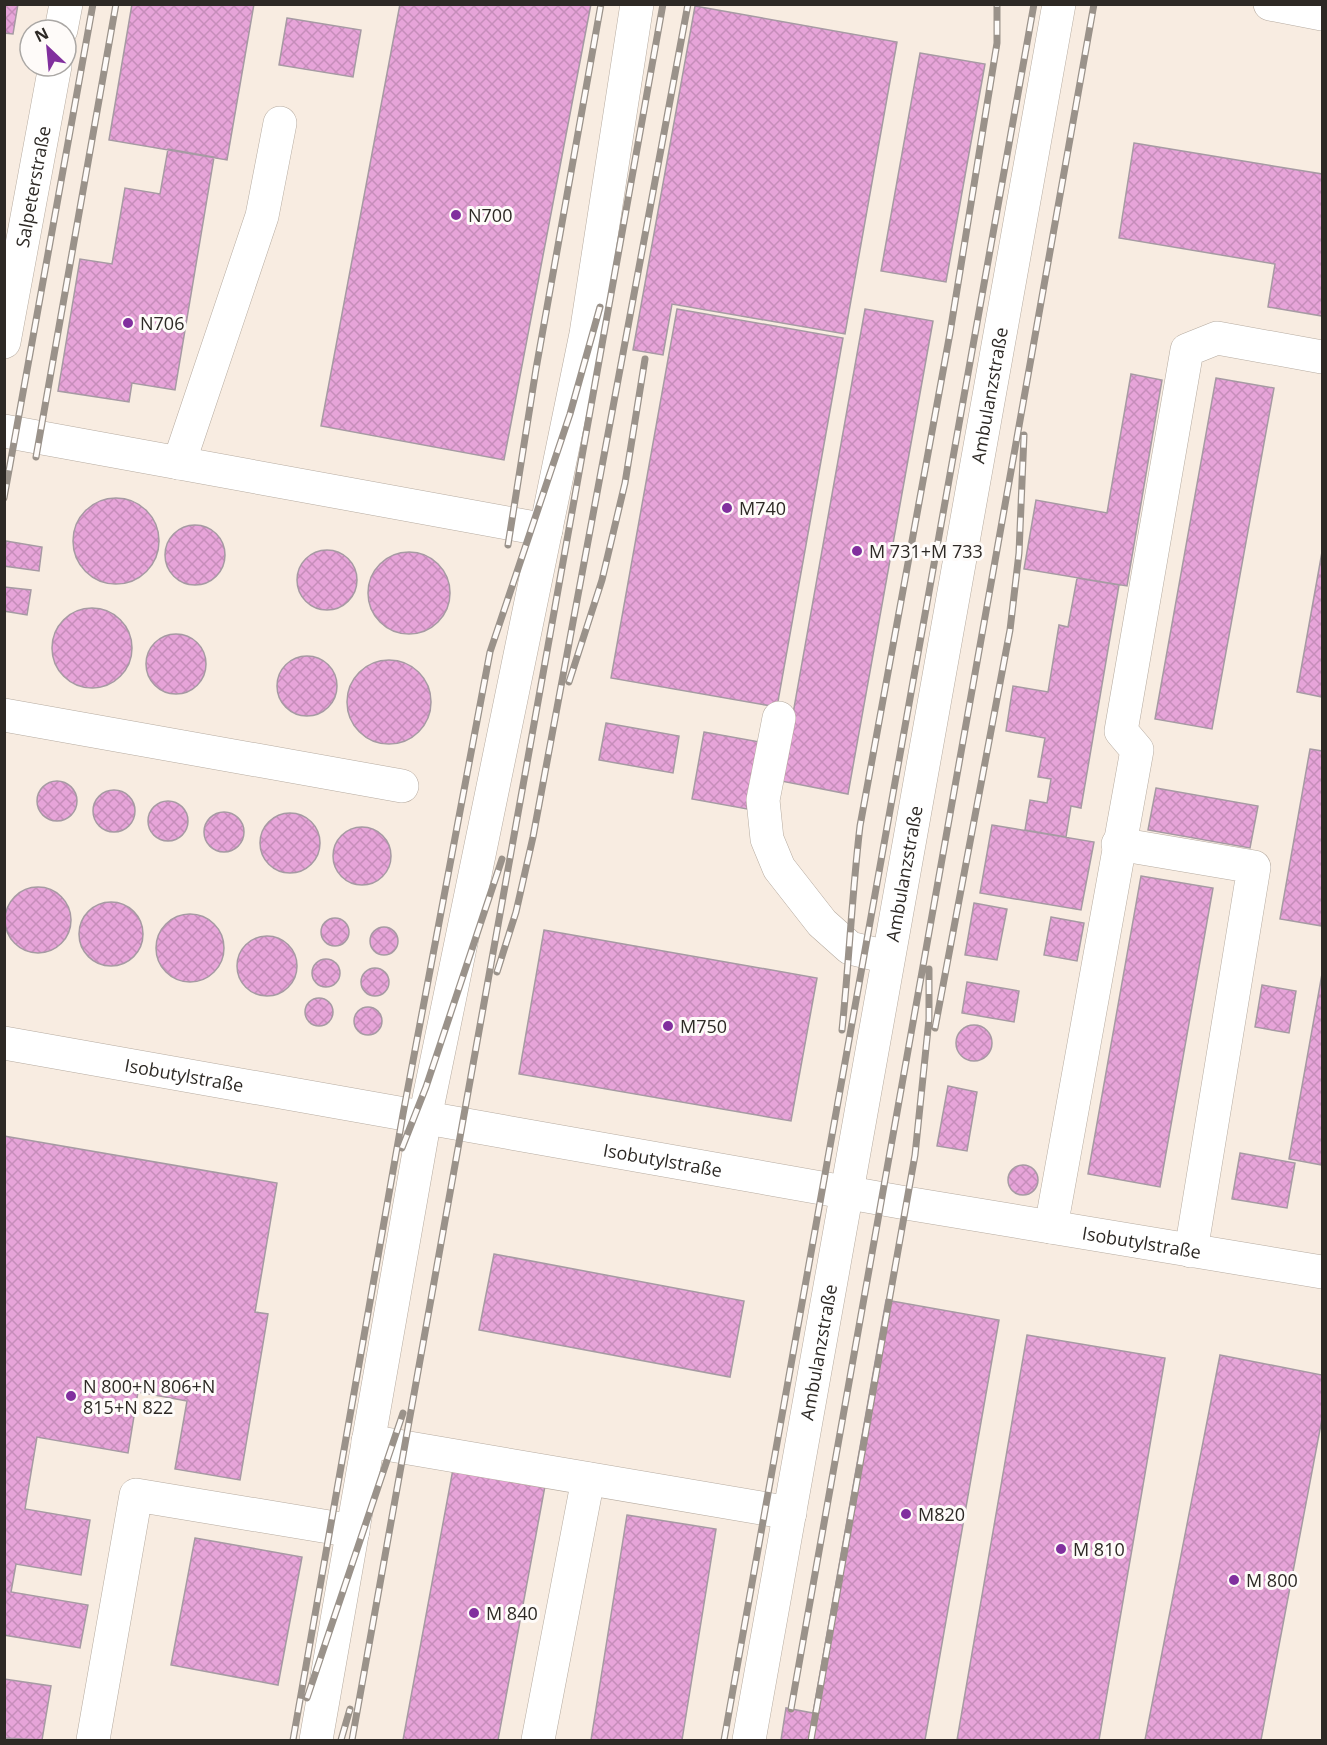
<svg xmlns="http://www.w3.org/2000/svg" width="1327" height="1745" viewBox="0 0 1327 1745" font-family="'Open Sans',sans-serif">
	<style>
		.building { fill: url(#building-cross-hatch); stroke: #a69aa3; stroke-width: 1.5 }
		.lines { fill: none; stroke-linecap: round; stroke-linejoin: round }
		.minor-casing { stroke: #b6aba0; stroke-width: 34 }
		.minor { stroke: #fff; stroke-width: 33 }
		.rail-casing { stroke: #9a928a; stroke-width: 7 }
		.rail { stroke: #fefbf9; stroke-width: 4.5; stroke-dasharray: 14; stroke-linecap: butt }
		.poi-dot { fill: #812f9e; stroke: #fefbf9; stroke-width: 2 }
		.labels { text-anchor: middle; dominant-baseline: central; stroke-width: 6; stroke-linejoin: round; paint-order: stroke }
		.street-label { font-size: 18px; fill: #2d2925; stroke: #fefbf9 }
		.poi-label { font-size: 18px; fill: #2d2925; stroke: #fefbf9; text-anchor: start }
	</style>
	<defs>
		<pattern id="building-cross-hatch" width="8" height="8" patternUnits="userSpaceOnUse" patternTransform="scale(1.5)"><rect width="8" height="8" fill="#e7a4d9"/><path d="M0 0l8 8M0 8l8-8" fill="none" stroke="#c68dba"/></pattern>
	</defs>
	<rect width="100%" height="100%" fill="#f8ece1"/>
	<path class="building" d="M4,4H18L13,34L4,33Z
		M132,4H254L227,160L109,140Z
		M400,4H591L504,460L321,426Z
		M695,6L897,42L845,334L672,304L663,355L633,350Z
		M287,18L361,30L353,77L279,65Z
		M920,53L985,64L946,282L881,271Z
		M1134,143L1322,174V316L1268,307L1275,264L1119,238Z
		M168,149L214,157L175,390L132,383L129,402L58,391L80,259L112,264L125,188L160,194Z
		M677,309L843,338L777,707L611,678Z
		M865,309L933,321L848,794L781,781Z
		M1131,374L1162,380L1127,586L1024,569L1036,500L1107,513Z
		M1216,378L1274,388L1212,729L1155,719Z
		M73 541a43 43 0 1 1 86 0a43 43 0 1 1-86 0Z
		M165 555a30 30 0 1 1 60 0a30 30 0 1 1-60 0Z
		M6,541L42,547L39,571L4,566Z
		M297 580a30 30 0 1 1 60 0a30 30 0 1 1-60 0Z
		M368 593a41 41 0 1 1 82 0a41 41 0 1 1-82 0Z
		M1322,552V697L1297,692Z
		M1077,578L1119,585L1081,808L1071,806L1066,837L1025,830L1030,800L1047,803L1051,779L1038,777L1045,738L1006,731L1013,686L1048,692L1059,625L1068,627Z
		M4,587L31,590L27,615L4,611Z
		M52 648a40 40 0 1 1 80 0a40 40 0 1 1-80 0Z
		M146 664a30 30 0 1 1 60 0a30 30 0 1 1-60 0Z
		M277 686a30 30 0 1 1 60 0a30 30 0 1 1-60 0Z
		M347 702a42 42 0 1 1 84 0a42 42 0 1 1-84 0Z
		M606,723L679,736L673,773L599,760Z
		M704,732L760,742L747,809L692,799Z
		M1310,749L1322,751V926L1280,919Z
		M37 801a20 20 0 1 1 40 0a20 20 0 1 1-40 0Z
		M1156,788L1258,806L1250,848L1148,830Z
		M93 811a21 21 0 1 1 42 0a21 21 0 1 1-42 0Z
		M148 821a20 20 0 1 1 40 0a20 20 0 1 1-40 0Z
		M204 832a20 20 0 1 1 40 0a20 20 0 1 1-40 0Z
		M260 843a30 30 0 1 1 60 0a30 30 0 1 1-60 0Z
		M992,825L1094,842L1081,910L980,893Z
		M333 856a29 29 0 1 1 58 0a29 29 0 1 1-58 0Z
		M1141,876L1213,888L1160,1187L1088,1174Z
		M5 920a33 33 0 1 1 66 0a33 33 0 1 1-66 0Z
		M79 934a32 32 0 1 1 64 0a32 32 0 1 1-64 0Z
		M974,903L1007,909L997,960L965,955Z
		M156 948a34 34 0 1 1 68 0a34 34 0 1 1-68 0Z
		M1051,917L1084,923L1077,961L1044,955Z
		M321 932a14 14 0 1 1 28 0a14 14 0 1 1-28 0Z
		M370 941a14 14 0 1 1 28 0a14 14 0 1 1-28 0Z
		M544,930L817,978L791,1121L519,1074Z
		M237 966a30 30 0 1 1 60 0a30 30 0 1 1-60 0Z
		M312 973a14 14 0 1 1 28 0a14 14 0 1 1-28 0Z
		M361 982a14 14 0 1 1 28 0a14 14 0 1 1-28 0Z
		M1322,974V1165L1289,1159Z
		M967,982L1019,991L1014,1022L962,1013Z
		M1262,985L1296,991L1289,1033L1255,1027Z
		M305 1012a14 14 0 1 1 28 0a14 14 0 1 1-28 0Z
		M354 1021a14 14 0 1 1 28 0a14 14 0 1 1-28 0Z
		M956 1043a18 18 0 1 1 36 0a18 18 0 1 1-36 0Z
		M948,1086L977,1092L967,1151L937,1146Z
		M4,1136L277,1183L255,1312L268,1314L240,1480L175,1469L187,1401L138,1392L128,1453L37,1437L25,1509L90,1520L81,1575L16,1564L11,1592L88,1605L80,1648L4,1635Z
		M1240,1153L1295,1163L1287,1208L1232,1199Z
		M1008 1180a15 15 0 1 1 30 0a15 15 0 1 1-30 0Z
		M494,1254L744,1301L730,1377L479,1330Z
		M886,1300L999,1320L925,1740H781L786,1708L813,1713Z
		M1027,1335L1165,1358L1099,1740H957Z
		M1220,1355L1322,1375V1419L1261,1740H1145Z
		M453,1469L545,1486L498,1740H403Z
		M627,1515L716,1529L682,1740H591Z
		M195,1538L302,1557L278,1685L171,1665Z
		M4,1679L51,1686L42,1740L4,1738Z"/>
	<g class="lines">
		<defs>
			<g id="minor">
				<path d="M1270,4L1322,14"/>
				<path d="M61,30L66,4"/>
				<path id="s1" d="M4,342L55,66"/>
				<path d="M4,431L546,530"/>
				<path d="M179,463L262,216L280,123"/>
				<path d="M4,715L402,786"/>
				<path d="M779,718L763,800L767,839L779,868L822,923L850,948L887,957"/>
				<path d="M1118,844L1254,867L1191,1251"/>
				<path id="s2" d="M4,1043L906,1203L1322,1272"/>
				<path d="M1051,1227L1137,750L1121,731L1187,350L1217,338L1322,357"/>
				<path d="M368,1441L790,1513"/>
				<path d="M93,1740L136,1495L353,1531"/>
				<path d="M316,1740L425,1118L586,334L637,4"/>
				<path d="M538,1740L588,1479"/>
				<path id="s3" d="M749,1740L1059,4"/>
			</g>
		</defs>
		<use href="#minor" class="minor-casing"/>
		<use href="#minor" class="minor"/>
		<defs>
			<path id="rail" d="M36,457L116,4
				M4,498L93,4
				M508,545L536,369L601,4
				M569,682L602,580L625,483L645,359
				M497,972L516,912L533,837L688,4
				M935,1028L1010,630L1019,553L1024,435
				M842,1030C849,962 852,894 860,826L950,333L997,43V4
				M402,1148L426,1087L502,859
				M307,1698L403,1413
				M791,1709L1094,4
				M293,1740L403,1114L490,652L570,414L600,307
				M341,1740L350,1709
				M352,1740L663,4
				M724,1740L1034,4
				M811,1740L915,1155L929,1019V969"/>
		</defs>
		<use href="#rail" class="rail-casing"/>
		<use href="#rail" class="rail"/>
	</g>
	<g class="poi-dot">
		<circle cx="456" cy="215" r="6"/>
		<circle cx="128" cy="323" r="6"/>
		<circle cx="727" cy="508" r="6"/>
		<circle cx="857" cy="551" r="6"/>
		<circle cx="668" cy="1026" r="6"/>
		<circle cx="71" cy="1396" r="6"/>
		<circle cx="906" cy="1514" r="6"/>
		<circle cx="1061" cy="1549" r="6"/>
		<circle cx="1234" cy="1580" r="6"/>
		<circle cx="474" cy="1613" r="6"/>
	</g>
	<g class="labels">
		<g class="street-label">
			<text stroke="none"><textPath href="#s1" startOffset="158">Salpeterstraße</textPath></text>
			<text stroke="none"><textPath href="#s3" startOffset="1366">Ambulanzstraße</textPath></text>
			<text stroke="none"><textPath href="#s3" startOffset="880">Ambulanzstraße</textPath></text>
			<text stroke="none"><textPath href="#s2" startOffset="183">Isobutylstraße</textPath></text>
			<text stroke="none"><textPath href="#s2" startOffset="669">Isobutylstraße</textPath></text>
			<text stroke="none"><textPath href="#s2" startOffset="1155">Isobutylstraße</textPath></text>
			<text stroke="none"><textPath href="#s3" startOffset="394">Ambulanzstraße</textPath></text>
		</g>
		<g class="poi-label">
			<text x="468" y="215">N700</text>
			<text x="140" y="323">N706</text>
			<text x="739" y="508">M740</text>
			<text x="869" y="551">M 731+M 733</text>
			<text x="680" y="1026">M750</text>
			<text x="83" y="1386">N 800+N 806+N<tspan x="83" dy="21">815+N 822</tspan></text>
			<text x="918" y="1514">M820</text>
			<text x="1073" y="1549">M 810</text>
			<text x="1246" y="1580">M 800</text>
			<text x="486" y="1613">M 840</text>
		</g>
	</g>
	<rect width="1327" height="1745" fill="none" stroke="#2d2925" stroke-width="12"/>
	<g transform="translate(48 48) rotate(334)"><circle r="28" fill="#fefbf9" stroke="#aaa7a4" stroke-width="1.5"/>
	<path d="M0-4.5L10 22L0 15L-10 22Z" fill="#812f9e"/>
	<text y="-9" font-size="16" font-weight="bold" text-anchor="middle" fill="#2d2925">N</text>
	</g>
</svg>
